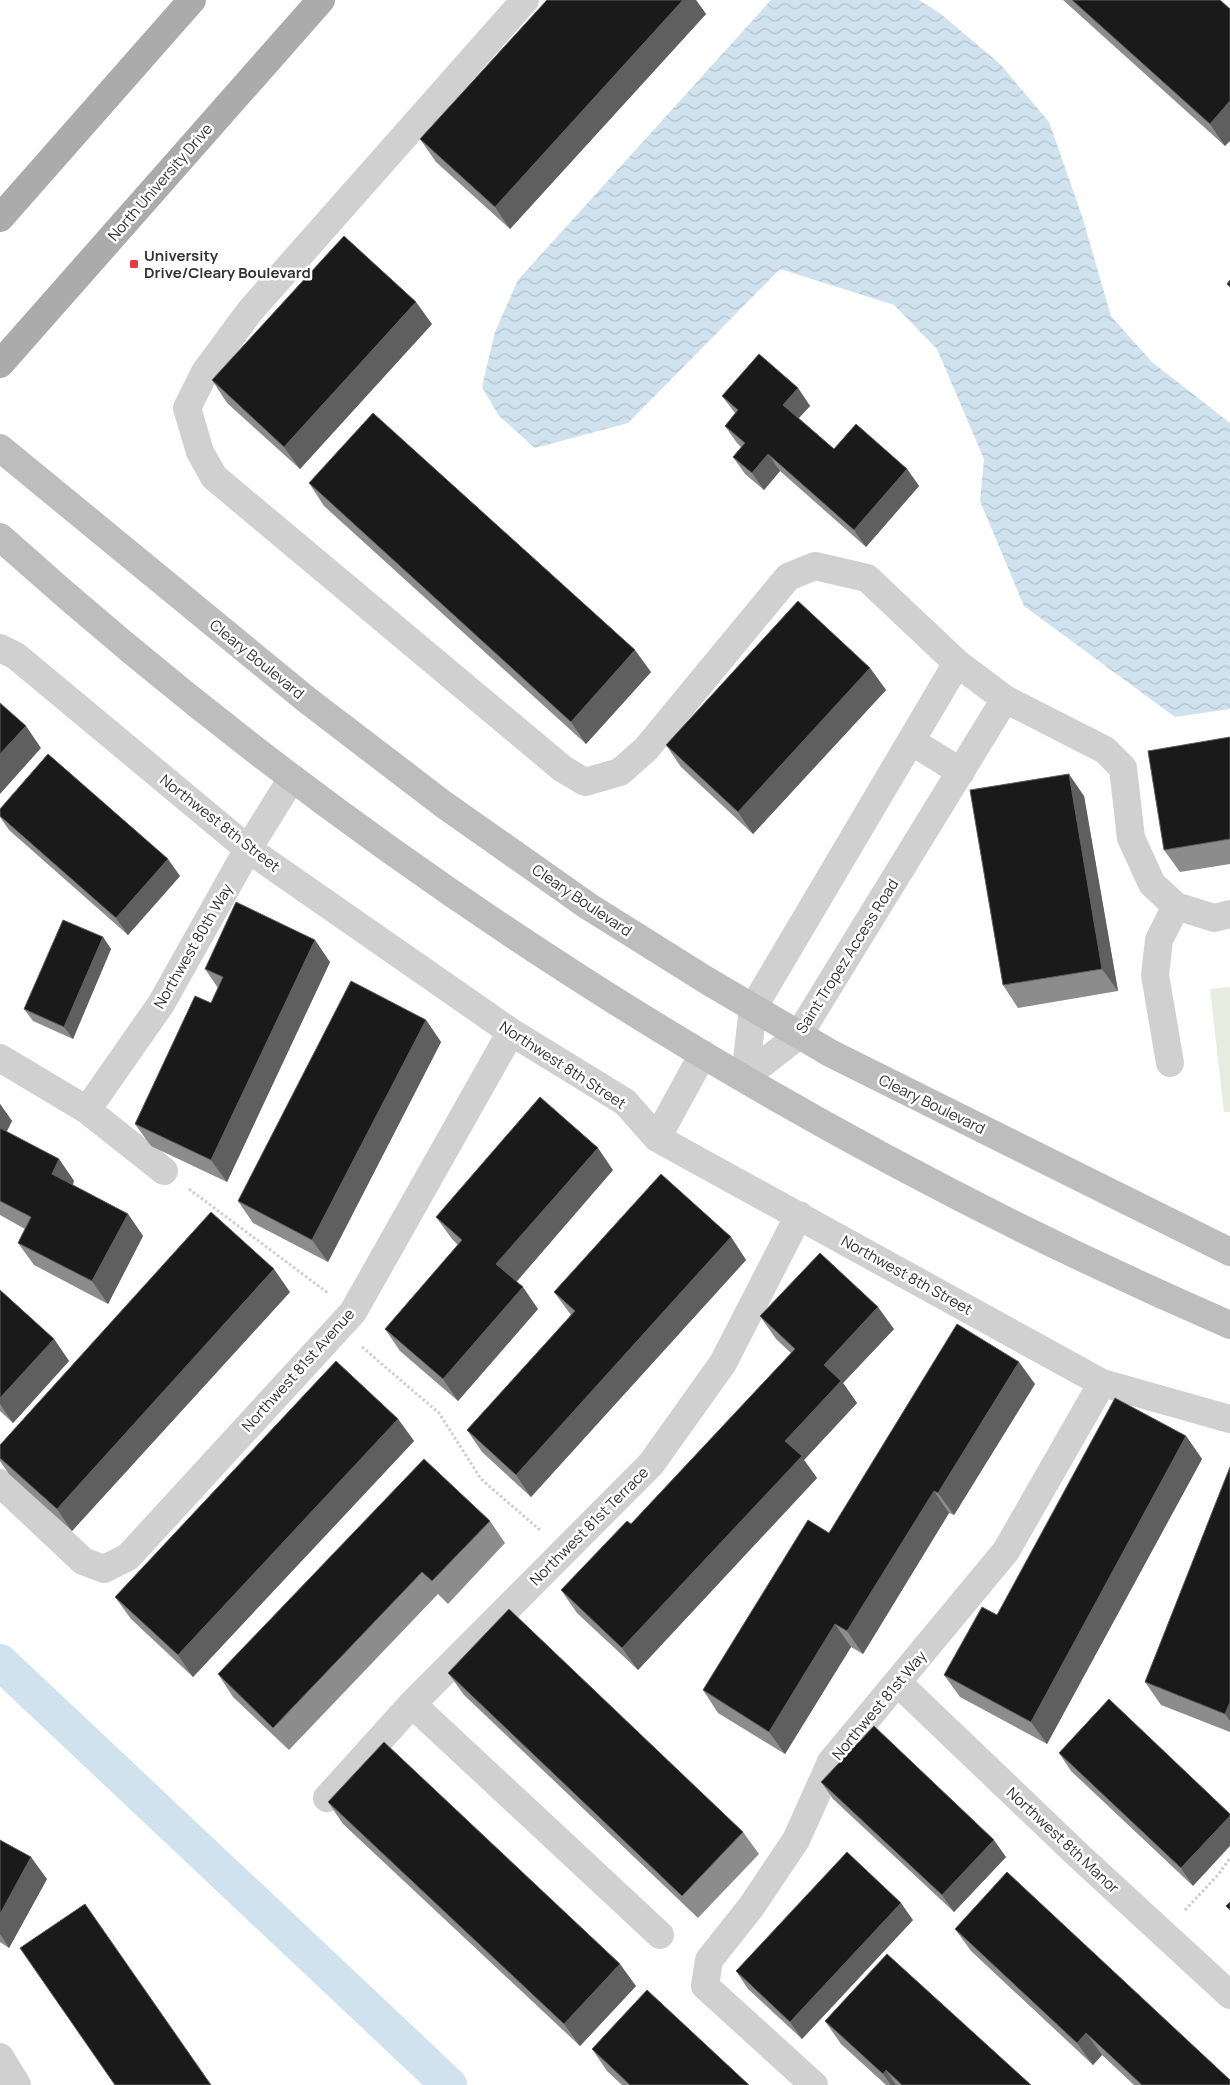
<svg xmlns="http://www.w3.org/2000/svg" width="1230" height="2085" viewBox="0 0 1230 2085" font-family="Manrope,sans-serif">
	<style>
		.green { fill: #e6ecdf }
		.water { fill: url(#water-waves) }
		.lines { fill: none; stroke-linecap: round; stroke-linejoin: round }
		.canal { stroke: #cfe2ee; stroke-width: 36 }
		.path { stroke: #cdcdcd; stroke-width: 3; stroke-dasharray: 2.5 2.5; stroke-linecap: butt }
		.street { stroke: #d0d0d0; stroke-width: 28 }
		.secondary { stroke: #bdbdbd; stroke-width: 28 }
		.primary { stroke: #ababab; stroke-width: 28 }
		.wall { fill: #8c8c8c }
		.shaded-wall { fill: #5f5f5f }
		.building { fill: #1a1a1a; stroke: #5f5f5f }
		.poi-dot { fill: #e63946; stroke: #fff; stroke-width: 2 }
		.labels { text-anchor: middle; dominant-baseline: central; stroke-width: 5; stroke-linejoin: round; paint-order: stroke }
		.street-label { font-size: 15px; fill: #333; stroke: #fff }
		.poi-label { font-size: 15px; font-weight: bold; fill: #333; stroke: #fff; text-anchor: start }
	</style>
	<defs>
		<pattern id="water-waves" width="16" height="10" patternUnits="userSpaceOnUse" patternTransform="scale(1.25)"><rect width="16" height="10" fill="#cfe2ee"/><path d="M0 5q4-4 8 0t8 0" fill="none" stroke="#b2c2cd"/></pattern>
	</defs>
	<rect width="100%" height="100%" fill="#fff"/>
	<path class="green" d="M1230,987V1112H1224L1210,989Z"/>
	<path class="water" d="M771,0H919L941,14L1001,65L1049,122L1082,216L1111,316L1152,362L1230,423V709L1175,717L1024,606L980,501L984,459L937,349L894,305L780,269L628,423L535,448L499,416L482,387L495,332L518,280Z"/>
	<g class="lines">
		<path class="canal" d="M0,1662L449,2085"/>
		<path class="path" d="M189,1189L328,1293
			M362,1347L439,1413L481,1479L541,1531
			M1185,1910L1218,1875L1230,1858"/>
		<path class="street" d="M525,0L250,311L205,372L187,408L200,452L214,477L563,769L585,782L620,772L646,749L788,577L815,566L867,578L957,663L1005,699L1105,750L1123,768L1131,838L1152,884L1176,906L1214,918L1230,914
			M0,648L16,656L248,849L511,1032L625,1102L657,1138L1102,1383L1230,1419
			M911,741L961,772
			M0,1058L87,1110L164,1171
			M1170,1063L1155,975L1159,940L1176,906
			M745,1077L753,1008L957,663
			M745,1077L798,1036L1005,699
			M87,1110L161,1004L248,849L292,778
			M657,1138L703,1054
			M0,1483L83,1561L104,1569L128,1557L353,1312L511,1032
			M898,1683L1078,1855L1230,1995
			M412,1704L660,1935
			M327,1798L412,1704L651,1464L723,1363L799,1215
			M0,2057L17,2085
			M814,2085L705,1986L709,1960L751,1907L796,1840L831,1762L1006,1551L1102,1383"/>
		<path class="secondary" d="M0,448L307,700L443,804L588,906L706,980L830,1053L1230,1252
			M0,537C362,863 783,1131 1230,1325"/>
		<path class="primary" d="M0,218L192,0
			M0,364L321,0"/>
	</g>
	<path class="wall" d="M547,0H696L706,14L510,229L436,162L420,139Z
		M1063,0H1220L1225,146Z
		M432,324L300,469L227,403L212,380Z
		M798,388L810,406L799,418L834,449L907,469L919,486L866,547L780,471L764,490L745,474L733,457L741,447L737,443L725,426L735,413L722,396Z
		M309,483L651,672L586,744L324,506Z
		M870,668L886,690L753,834L681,767L666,745Z
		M1230,737V864L1180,872L1164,850Z
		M1084,796L1118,991L1018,1008L1003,985Z
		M0,809L180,876L128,935L9,830L0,817Z
		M103,937L111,949L73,1039L33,1021L24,1009Z
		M330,962L227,1182L151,1146L135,1124L211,1003L218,988L205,969Z
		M426,1020L441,1042L328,1262L253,1223L238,1201Z
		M0,1104L12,1121L6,1132L59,1159L74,1181L73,1185L128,1214L143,1236L108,1304L34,1265L18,1243L25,1229L0,1215Z
		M613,1170L516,1282L538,1309L458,1401L400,1351L385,1329L458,1245L452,1239L436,1217Z
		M731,1237L746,1260L531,1497L482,1452L467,1430L571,1315L554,1292Z
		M0,1290L54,1339L69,1361L13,1423L0,1411Z
		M290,1292L72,1531L9,1474L0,1461V1445Z
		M760,1316L894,1329L843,1383L857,1403L804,1460L817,1478L638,1670L577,1613L561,1590L631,1524L791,1353L776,1339Z
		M1035,1384L954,1515L949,1513L863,1654L851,1647L785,1754L718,1713L703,1690L829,1533Z
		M398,1419L414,1441L193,1677L131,1619L115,1597Z
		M1186,1436L1202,1459L1047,1744L960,1697L944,1675L997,1615Z
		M1230,1467V1732L1161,1705L1145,1682Z
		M490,1521L505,1543L448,1604L438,1594L289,1750L233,1697L218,1674Z
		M448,1673L743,1832L759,1854L698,1918L464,1695Z
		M1109,1699L1193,1886L1071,1771L1059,1753Z
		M821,1782L1006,1857L954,1912L833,1799Z
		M328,1802L636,1986L580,2046L343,1824Z
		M0,1840L47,1879L9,1948L0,1942Z
		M913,1920L802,2039L748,1989L736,1971Z
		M955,1929L1230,2085H1134L1102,2055L1093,2065L971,1951Z
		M825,2021L1031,2085H886L841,2044Z
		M592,2049L749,2085H622L607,2071Z"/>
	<path class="shaded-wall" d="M683,0H696L706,14L510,229L495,207Z
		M1230,101V141L1225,146L1210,124Z
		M416,302L432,324L300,469L284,447Z
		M798,388L810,406L795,422L783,405Z
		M768,454L780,471L764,490L752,473Z
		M907,469L919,486L866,547L854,530Z
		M635,650L651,672L586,744L571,722Z
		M870,668L886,690L753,834L738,812Z
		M26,726L41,748L0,794V754Z
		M1069,774L1084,796L1118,991L1102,969Z
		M168,859L180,876L128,935L116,918Z
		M103,937L111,949L73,1039L64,1027Z
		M315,940L330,962L227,1182L211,1160Z
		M426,1020L441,1042L328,1262L312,1240Z
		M0,1104L12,1121L1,1143L0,1142Z
		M598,1148L613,1170L512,1287L496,1264Z
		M59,1159L74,1181L67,1196L52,1174Z
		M128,1214L143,1236L108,1304L92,1281Z
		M731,1237L746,1260L531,1497L516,1475Z
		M274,1269L290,1292L72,1531L57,1509Z
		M523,1287L538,1309L458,1401L443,1379Z
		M878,1307L894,1329L843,1383L857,1403L804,1460L817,1478L638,1670L622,1648L785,1441L824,1365Z
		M54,1339L69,1361L13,1423L0,1404V1398Z
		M1019,1362L1035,1384L954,1515L938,1493Z
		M398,1419L414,1441L193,1677L178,1655Z
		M1186,1436L1202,1459L1047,1744L1031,1722Z
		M934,1491L949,1513L863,1654L847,1631Z
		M835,1624L851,1647L785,1754L769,1732Z
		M1230,1702V1721L1225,1714Z
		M1230,1816V1846L1193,1886L1181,1868Z
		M994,1840L1006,1857L954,1912L942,1895Z
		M31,1857L47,1879L9,1948L0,1934V1914Z
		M901,1903L913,1920L802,2039L790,2022Z
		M620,1964L636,1986L580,2046L564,2024Z
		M1086,2033L1102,2055L1093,2065L1077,2043Z
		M886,2070L896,2085H891L883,2074Z"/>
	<path class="building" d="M547,0H683L495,207L420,139Z
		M1072,0H1220L1230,9V101L1210,124Z
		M344,236L416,302L284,447L212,380Z
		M1230,280V287L1227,284Z
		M759,354L798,388L783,405L834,449L856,424L907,469L854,530L768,454L752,473L733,457L745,443L725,426L738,410L722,396Z
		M373,413L635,650L571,722L309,483Z
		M798,601L870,668L738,812L666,745Z
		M0,703L26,726L0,754Z
		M1230,737V839L1164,850L1148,751Z
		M48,754L168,859L116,918L0,816V809Z
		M1069,774L1102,969L1003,985L970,790Z
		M236,902L315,940L211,1160L135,1124L195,996L211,1003L223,977L205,969Z
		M63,920L103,937L64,1027L24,1009Z
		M351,981L426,1020L312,1240L238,1201Z
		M540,1097L598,1148L496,1264L523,1287L443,1379L385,1329L462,1240L436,1217Z
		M0,1128L59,1159L52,1174L128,1214L92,1281L18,1243L31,1217L0,1201Z
		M661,1174L731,1237L516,1475L467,1430L575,1311L554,1292Z
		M211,1212L274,1269L57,1509L0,1458V1445Z
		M820,1253L878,1307L824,1365L841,1381L785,1441L802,1456L622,1648L561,1590L627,1521L631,1524L795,1349L760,1316Z
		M0,1290L54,1339L0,1398Z
		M957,1324L1019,1362L938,1493L934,1491L847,1631L835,1624L769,1732L703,1690L808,1520L829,1533Z
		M336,1361L398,1419L178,1655L115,1597Z
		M1115,1398L1186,1436L1031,1722L944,1675L982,1607L997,1615Z
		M424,1459L490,1521L432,1581L422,1572L273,1728L218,1674Z
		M1230,1467V1702L1225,1714L1145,1682Z
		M509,1609L743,1832L682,1896L448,1673Z
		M1109,1699L1230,1814V1816L1181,1868L1059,1753Z
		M874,1726L994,1840L942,1895L821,1782Z
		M384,1742L620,1964L564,2024L328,1802Z
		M0,1840L31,1857L0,1914Z
		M847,1852L901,1903L790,2022L736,1971Z
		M1007,1872L1230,2080V2085H1142L1086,2033L1077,2043L955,1929Z
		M1230,1902V1910L1226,1906Z
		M85,1904L211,2085H115L20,1948Z
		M887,1954L1031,2085H902L886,2070L883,2074L825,2021Z
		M647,1990L749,2085H630L592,2049Z"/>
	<rect class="poi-dot" x="129" y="259" width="10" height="10" rx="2.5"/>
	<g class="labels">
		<g class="street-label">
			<text transform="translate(160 182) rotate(-49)">North University Drive</text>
			<text transform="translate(257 659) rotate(39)">Cleary Boulevard</text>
			<text transform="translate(220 823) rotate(38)">Northwest 8th Street</text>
			<text transform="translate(582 900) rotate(34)">Cleary Boulevard</text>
			<text transform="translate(193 946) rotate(-60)">Northwest 80th Way</text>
			<text transform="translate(847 956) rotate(-58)">Saint Tropez Access Road</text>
			<text transform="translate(563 1065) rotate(33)">Northwest 8th Street</text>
			<text transform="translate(932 1104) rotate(26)">Cleary Boulevard</text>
			<text transform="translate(907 1275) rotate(29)">Northwest 8th Street</text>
			<text transform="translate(298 1370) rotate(-48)">Northwest 81st Avenue</text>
			<text transform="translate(589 1526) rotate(-45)">Northwest 81st Terrace</text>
			<text transform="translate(879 1705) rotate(-50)">Northwest 81st Way</text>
			<text transform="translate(1063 1840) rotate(43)">Northwest 8th Manor</text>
		</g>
		<g class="poi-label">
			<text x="144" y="255">University<tspan x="144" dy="17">Drive/Cleary Boulevard</tspan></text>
		</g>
	</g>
</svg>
